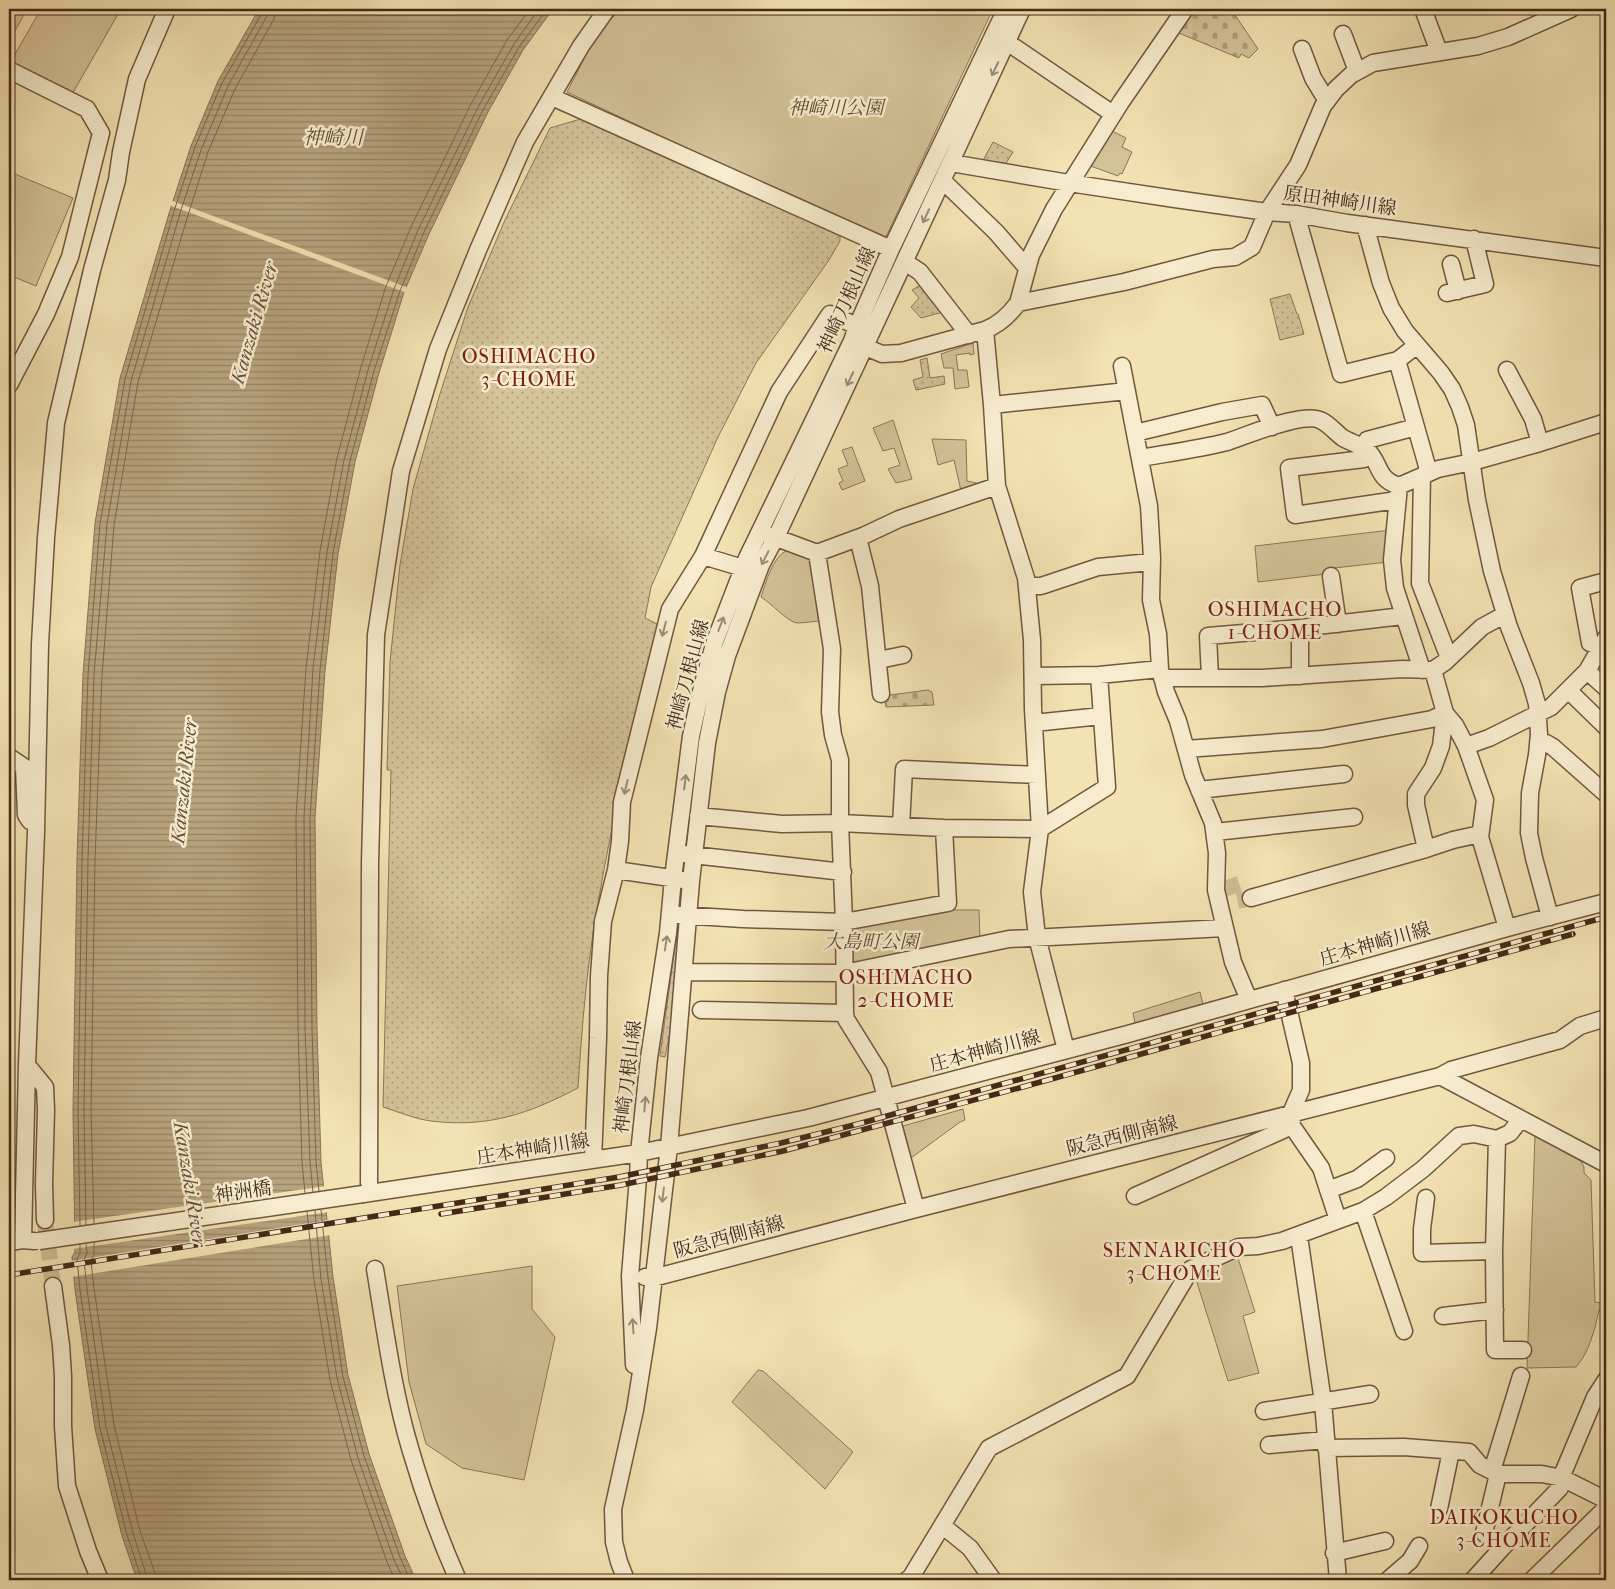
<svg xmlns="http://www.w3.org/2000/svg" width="1615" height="1589" viewBox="0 0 1615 1589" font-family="'IM FELL French Canon','Noto Serif JP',serif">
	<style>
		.grass { fill: url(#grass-dots); stroke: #8c7659 }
		.cemetery { fill: url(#cemetery-stones); stroke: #8c7659 }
		.green { fill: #d5c399; stroke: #8c7659 }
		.water { fill: url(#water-rules); stroke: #8a7256 }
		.pier { fill: #f3e2b3 }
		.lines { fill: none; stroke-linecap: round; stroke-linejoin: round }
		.shore { stroke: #7e664c; stroke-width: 1 }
		.minor-tunnel { stroke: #d0bd94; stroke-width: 16; stroke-dasharray: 16 8; stroke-linecap: butt }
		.minor-casing { stroke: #705740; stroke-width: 19 }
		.minor { stroke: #f7ecce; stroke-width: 16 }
		.rail-casing { stroke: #442919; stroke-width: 5.5 }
		.rail { stroke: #f7ecce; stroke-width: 4; stroke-dasharray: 11; stroke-linecap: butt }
		.minor-bridge-casing { stroke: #705740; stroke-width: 19; stroke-linecap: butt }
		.minor-bridge { stroke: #f7ecce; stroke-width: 16 }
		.oneway { stroke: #9e8a74 }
		.labels { text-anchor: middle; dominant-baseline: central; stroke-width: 5; stroke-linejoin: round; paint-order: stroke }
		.park-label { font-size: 19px; font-style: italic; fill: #614833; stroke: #f7ecce }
		.street-label { font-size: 19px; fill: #442919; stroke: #f7ecce }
		.water-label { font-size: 20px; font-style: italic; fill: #674e38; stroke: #f7ecce }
		.neighbourhood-label { font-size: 20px; letter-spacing: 1px; fill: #7a1f14; stroke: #f7ecce }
	</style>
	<defs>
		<pattern id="grass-dots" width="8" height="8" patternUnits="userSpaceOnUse" patternTransform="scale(1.25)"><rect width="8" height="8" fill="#d5c399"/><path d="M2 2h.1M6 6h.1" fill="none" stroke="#ae9e7c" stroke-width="1.8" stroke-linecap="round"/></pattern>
		<pattern id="cemetery-stones" width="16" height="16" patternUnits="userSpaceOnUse" patternTransform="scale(1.25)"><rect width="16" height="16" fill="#d5c399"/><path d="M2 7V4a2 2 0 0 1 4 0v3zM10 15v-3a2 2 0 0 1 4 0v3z" fill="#ae9e7c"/></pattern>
		<pattern id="water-rules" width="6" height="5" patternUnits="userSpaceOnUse" patternTransform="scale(1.25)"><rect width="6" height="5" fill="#b8a37f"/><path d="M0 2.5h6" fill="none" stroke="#978567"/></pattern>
	</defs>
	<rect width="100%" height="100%" fill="#f3e2b3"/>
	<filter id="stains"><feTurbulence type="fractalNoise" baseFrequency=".004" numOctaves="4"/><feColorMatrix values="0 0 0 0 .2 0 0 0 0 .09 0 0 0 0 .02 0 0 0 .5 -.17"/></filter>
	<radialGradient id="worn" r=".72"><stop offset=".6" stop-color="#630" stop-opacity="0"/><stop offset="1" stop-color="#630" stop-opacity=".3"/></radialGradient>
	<path class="grass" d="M584,118L840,234V241L829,260L756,363L718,437L651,587L645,618L657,624L656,639C635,726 613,814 598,903C587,964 582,1026 578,1088C528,1114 488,1128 431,1121C415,1119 399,1112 383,1107L391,770H387L390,662L400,565L413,489L439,397L468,307L505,220L550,128Z
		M993,142L1013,152L1003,168L981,164Z
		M924,283L943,312L921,318L911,307L919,298L912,290Z
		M1290,294L1297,314H1298L1304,334L1280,340L1270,299Z
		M927,358L930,378L944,376L945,384L916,390L913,380L923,377L920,360Z
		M676,939H678L671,1028L665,1057L660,1056Z"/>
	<path class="cemetery" d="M1191,9H1231L1258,49L1249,58L1241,54L1239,58L1174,31Z
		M928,690L932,692L934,705L886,707L885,702L888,701L890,695Z"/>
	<path class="green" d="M9,9H27L9,42Z
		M41,9H121L71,96L11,61Z
		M621,9H993L884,241L567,92L589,49L603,27Z
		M1110,130L1126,138L1122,147L1132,152L1122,174L1120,173L1118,176L1088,165Z
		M10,172L73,198L36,286L9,275V175Z
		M973,343L974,354L970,355V353L956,355L958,370H967L969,387L955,389L953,368H944L941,354Z
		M893,420L912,479L896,483L888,469L900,465L894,448L883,451L873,428Z
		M932,439L966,440L967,481L985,485L961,491L954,460L938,465Z
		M852,447L865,481L842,490L839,483L843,481L838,469L848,465L842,450Z
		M1391,530L1388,562L1325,569L1326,574L1258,582L1255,546Z
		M787,550L808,556L811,560L822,621C814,621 805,623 797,623C788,622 771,603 761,597C766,582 772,558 787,550Z
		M928,910H979L980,942L848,969L847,925Z
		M1200,992L1203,1004L1135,1023L1133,1013Z
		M963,1109L965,1120L960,1122L911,1158L903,1126Z
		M1535,1136L1581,1161L1584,1167V1173L1591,1180L1595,1302L1606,1304V1311L1599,1310C1595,1329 1589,1353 1576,1367L1527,1368Z
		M1237,1255L1255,1312L1243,1316L1259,1373L1228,1381L1194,1273Z
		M532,1266V1309L555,1337L524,1480L462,1468L426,1444L409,1382L397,1286Z
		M758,1370L763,1371L853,1452L825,1489L732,1402Z"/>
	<path class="water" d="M259,9H553L523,50L488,112L429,234L404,292L379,373L355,462L338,554L325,671L315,818L317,1028L321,1162L333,1277L348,1375L369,1454L405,1556L416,1580H137L122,1536L95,1429L75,1290L72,1257L75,1252L73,1110L77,859L83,674L95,523L120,378L171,207L191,146L218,81Z"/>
	<path class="pier" d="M170,200L409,288L407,293L169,205Z
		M326,1186L329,1212L73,1249L72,1222Z
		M329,1220L331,1235L72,1277L70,1261Z"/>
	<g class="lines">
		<path class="shore" d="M319,1191L316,1162L312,1028L310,818L320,670L333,553L350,461L374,371L400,291L424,232L483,110L519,47L547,9
			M313,1192L310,1162L305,1028L304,817L313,669L327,552L344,460L368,370L394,289L418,230L478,107L514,44L539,9
			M305,1193L302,1162L298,1029L296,817L306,668L320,551L337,458L361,367L386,286L411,227L471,104L507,40L530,9
			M321,1210L328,1278L343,1377L364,1456L400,1557L410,1580
			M315,1211L321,1279L337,1378L358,1458L394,1560L404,1580
			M307,1212L314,1280L330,1380L351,1460L387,1562L395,1580
			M94,1224L91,1110L95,859L102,675L114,525L138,382L189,212L208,152L235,89L274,19L276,9
			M86,1225L84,1110L88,859L94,675L107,524L131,381L181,210L201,150L228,86L267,16L269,9
			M80,1226L78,1110L82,859L88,675L100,524L125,379L175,208L195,147L222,83L262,13V9
			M94,1243V1254L91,1262L94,1288L114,1425L140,1531L155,1573V1580
			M80,1244V1253L77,1259L80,1290L100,1428L127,1535L142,1580
			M86,1244L87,1253L84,1260L87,1289L106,1427L133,1533L148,1580"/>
		<path class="minor-tunnel" d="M1229,879L1237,901L1251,898
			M45,1220L53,1286"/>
		<defs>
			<path id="minor" d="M1423,9L1439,52
				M1343,34L1357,71
				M1007,42L1113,114
				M1302,49L1313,78L1327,101
				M9,70L87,109L101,133L70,257L46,314L9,385
				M552,97L891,249
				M951,163L1069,183L1175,199L1267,212L1296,214L1347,223L1606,258
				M943,181L996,232L1027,268
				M1296,214L1341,374L1398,360L1417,345
				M1365,225L1381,283L1391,308L1405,331L1441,373L1452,389L1460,407L1466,425L1477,500L1492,571L1509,627L1531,683L1537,704L1539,734L1537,755L1530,793L1529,833L1534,858L1550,917
				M905,262L920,272L969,335
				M1451,264L1458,291
				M1447,293L1485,284L1474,239
				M1018,303L1124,282L1213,259L1235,257L1252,247L1267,212L1298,165L1323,106L1336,89L1351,75L1373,63L1478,46L1508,37L1571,9
				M985,330L992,405L997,486
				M856,343L882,354L901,353L985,330C998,325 1010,314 1018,303L1031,255L1054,209L1121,102L1185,9
				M1397,360L1429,473
				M1122,366L1149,506L1152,558L1151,600L1158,634L1160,669L1166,692L1178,721L1193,775L1213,823L1217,853L1216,890L1233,962L1249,1000
				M1507,370L1533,419L1540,443
				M992,405L1127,391
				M1135,433L1222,412L1262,405L1272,427
				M1367,440L1416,427
				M1370,455L1364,459L1289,468L1295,515L1397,500
				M1140,458C1169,453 1199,449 1227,442C1246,436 1305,410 1322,421C1330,425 1336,433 1343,438C1350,442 1360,445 1367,450C1381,463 1376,479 1399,486
				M1422,476L1420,583L1449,658
				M766,534L817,553L863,536L899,519L997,486L1026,578L1032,640L1033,709L1040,829L1032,892L1037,937L1066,1050
				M858,538L870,586L881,694
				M817,553L832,649L830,712L833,735L840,760V823L844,922L845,1013L846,1019L879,1072L916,1209
				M703,556L743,568
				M1331,576L1338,624
				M1027,586H1041L1098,567L1151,562
				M1601,647L1590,643L1580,588L1606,581
				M879,660L903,655
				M1422,670L1395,588L1392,560L1399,486L1438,469L1472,462L1540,443L1606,422
				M1433,670L1445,713L1455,725L1466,746L1485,800L1480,837L1507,928
				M1587,671L1606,688
				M1033,676L1099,675L1160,669
				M1300,676V628
				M1162,678H1262L1402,669L1433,670L1445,662L1482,627L1504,615
				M1210,678L1208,636L1300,628L1403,616
				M1568,690L1606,727
				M1034,723L1101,716
				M1538,743H1546L1553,747L1606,794
				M1466,746L1489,738L1551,707L1587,671L1606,638
				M1186,749L1322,739L1432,719L1445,713
				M9,757L24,767L26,815L30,821
				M1199,790L1344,774
				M698,816L782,824L840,823L944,828L1040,829L1107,787L1099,675
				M901,826L904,769L1037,775
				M1215,832L1354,817
				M1426,849L1416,805V794L1433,768L1441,746L1445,713
				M684,854L843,872
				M616,870L620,841L622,802L670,609L703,556L779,392L830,314L857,326
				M1251,898L1426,849L1453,840L1480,834
				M679,915L743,919L844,922L948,903L944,828
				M684,972L844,973L1009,939L1225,928
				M1284,990L1301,1063V1090L1291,1113L1292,1126L1321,1168L1338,1220
				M701,1010L845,1013
				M27,1065L45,1087L46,1110L44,1184L45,1220
				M1440,1076L1451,1070L1560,1040L1580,1026L1606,1018
				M1497,1139L1494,1251L1495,1350H1523
				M593,1160L598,1038L599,976L603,921L616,870L684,880
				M1328,1190L1357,1179L1386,1158
				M369,1193L370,863L376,635L401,471L438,349L478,250L525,142L581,46L607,9
				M363,1194L639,1153L808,1118L1128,1034L1507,928L1606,902
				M1135,1196L1292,1126
				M1426,1198L1422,1229V1253L1494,1251
				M1363,1211L1404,1331
				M1299,1236L1323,1402L1338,1580
				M23,1240L27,1065L36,832L40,644L46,538L56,423L92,270L117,180L121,152L137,79L167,9
				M9,1242L23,1240L34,1241
				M375,1269C385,1329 393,1390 410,1448C423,1493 439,1537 458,1580
				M645,1277L653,1278L916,1209L1440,1076L1606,1164
				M53,1286L61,1345L63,1376V1426L67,1486L88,1551L100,1580
				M1443,1316L1495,1310
				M634,1365L630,1276L638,1178L639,1153L649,1058L668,933L673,878L691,736L702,687L715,641L747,558L852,341L857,326L891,249L1006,9
				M1264,1411L1370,1394
				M1269,1445L1325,1440
				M1326,1448L1404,1447L1469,1452L1480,1465L1498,1474H1542L1562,1478L1606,1500
				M1492,1471L1521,1376
				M1498,1474L1484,1533L1502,1548
				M1439,1509L1451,1451
				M943,1526L970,1548L993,1580
				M1334,1553L1385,1541
				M626,1580L619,1562L614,1542L613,1509L635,1410L648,1328L669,1147L691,881L707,743L717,692L727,656L761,565L777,535L1022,9
				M907,1580L911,1577L989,1448L1127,1376L1191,1269L1239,1247L1258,1246L1282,1241L1363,1211L1386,1197L1423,1169L1459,1136L1474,1134L1497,1139L1510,1133L1521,1119
				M1388,1580L1410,1561L1419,1546
				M1473,1580L1502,1548L1560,1488L1563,1473L1595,1397L1606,1380
				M1532,1580L1606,1508"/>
		</defs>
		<use href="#minor" class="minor-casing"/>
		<use href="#minor" class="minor"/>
		<defs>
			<path id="rail" d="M441,1214L621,1185L783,1151L1019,1088L1573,934
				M9,1275L619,1177L781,1143L858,1124L1606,917"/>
		</defs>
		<use href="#rail" class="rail-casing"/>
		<use href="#rail" class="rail"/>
		<defs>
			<path id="minor-bridge" d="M39,1241L363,1194"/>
		</defs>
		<use href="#minor-bridge" class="minor-bridge-casing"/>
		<use href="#minor-bridge" class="minor-bridge"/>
	</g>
	<defs><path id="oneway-shaft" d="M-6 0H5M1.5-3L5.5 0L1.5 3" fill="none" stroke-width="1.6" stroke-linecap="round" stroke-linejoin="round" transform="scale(1.25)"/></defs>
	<g class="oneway">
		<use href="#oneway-shaft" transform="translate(995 69) rotate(115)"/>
		<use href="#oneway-shaft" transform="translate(926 216) rotate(115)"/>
		<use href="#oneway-shaft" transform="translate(850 379) rotate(115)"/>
		<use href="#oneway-shaft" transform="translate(765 558) rotate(117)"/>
		<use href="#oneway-shaft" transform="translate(721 624) rotate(-69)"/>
		<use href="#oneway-shaft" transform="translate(664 629) rotate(105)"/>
		<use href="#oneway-shaft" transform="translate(685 782) rotate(-83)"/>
		<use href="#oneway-shaft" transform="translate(626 787) rotate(103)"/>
		<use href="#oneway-shaft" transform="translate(666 943) rotate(-81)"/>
		<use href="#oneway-shaft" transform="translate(645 1104) rotate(-85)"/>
		<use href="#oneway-shaft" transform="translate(663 1195) rotate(97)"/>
		<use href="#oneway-shaft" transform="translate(633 1326) rotate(-94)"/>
	</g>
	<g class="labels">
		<g class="park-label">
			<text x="836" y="108">神崎川公園</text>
			<text x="871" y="942">大島町公園</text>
		</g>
		<g class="street-label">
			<text transform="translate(1340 201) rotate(8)">原田神崎川線</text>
			<text transform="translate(847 300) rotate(-66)">神崎刀根山線</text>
			<text transform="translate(688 675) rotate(-75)">神崎刀根山線</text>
			<text transform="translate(1375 944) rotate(-16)">庄本神崎川線</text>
			<text transform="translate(985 1051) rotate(-15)">庄本神崎川線</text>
			<text transform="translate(628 1077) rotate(-83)">神崎刀根山線</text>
			<text transform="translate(1122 1136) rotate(-14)">阪急西側南線</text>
			<text transform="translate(533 1149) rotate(-9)">庄本神崎川線</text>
			<text transform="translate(243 1192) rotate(-8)">神洲橋</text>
			<text transform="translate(729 1237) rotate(-15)">阪急西側南線</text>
		</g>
		<g class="water-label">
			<text x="333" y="137">神崎川</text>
			<text transform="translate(254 323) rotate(-74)">Kanzaki River</text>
			<text transform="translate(184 781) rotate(-84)">Kanzaki River</text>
			<text transform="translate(190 1184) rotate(81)">Kanzaki River</text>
		</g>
		<g class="neighbourhood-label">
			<text x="529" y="356">OSHIMACHO<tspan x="529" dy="23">3-CHOME</tspan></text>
			<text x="1275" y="609">OSHIMACHO<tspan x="1275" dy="23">1-CHOME</tspan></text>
			<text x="906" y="977">OSHIMACHO<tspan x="906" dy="23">2-CHOME</tspan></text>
			<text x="1174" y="1250">SENNARICHO<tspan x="1174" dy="23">3-CHOME</tspan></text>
			<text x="1504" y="1517">DAIKOKUCHO<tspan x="1504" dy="23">3-CHOME</tspan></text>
		</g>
	</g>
	<rect width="1615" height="1589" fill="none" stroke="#f3e2b3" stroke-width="30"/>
	<rect x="10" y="10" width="1595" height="1569" fill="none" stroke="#442919" stroke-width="2.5"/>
	<rect x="15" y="15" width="1585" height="1559" fill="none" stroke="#442919"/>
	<rect width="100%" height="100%" filter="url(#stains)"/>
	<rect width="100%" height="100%" fill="url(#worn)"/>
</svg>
